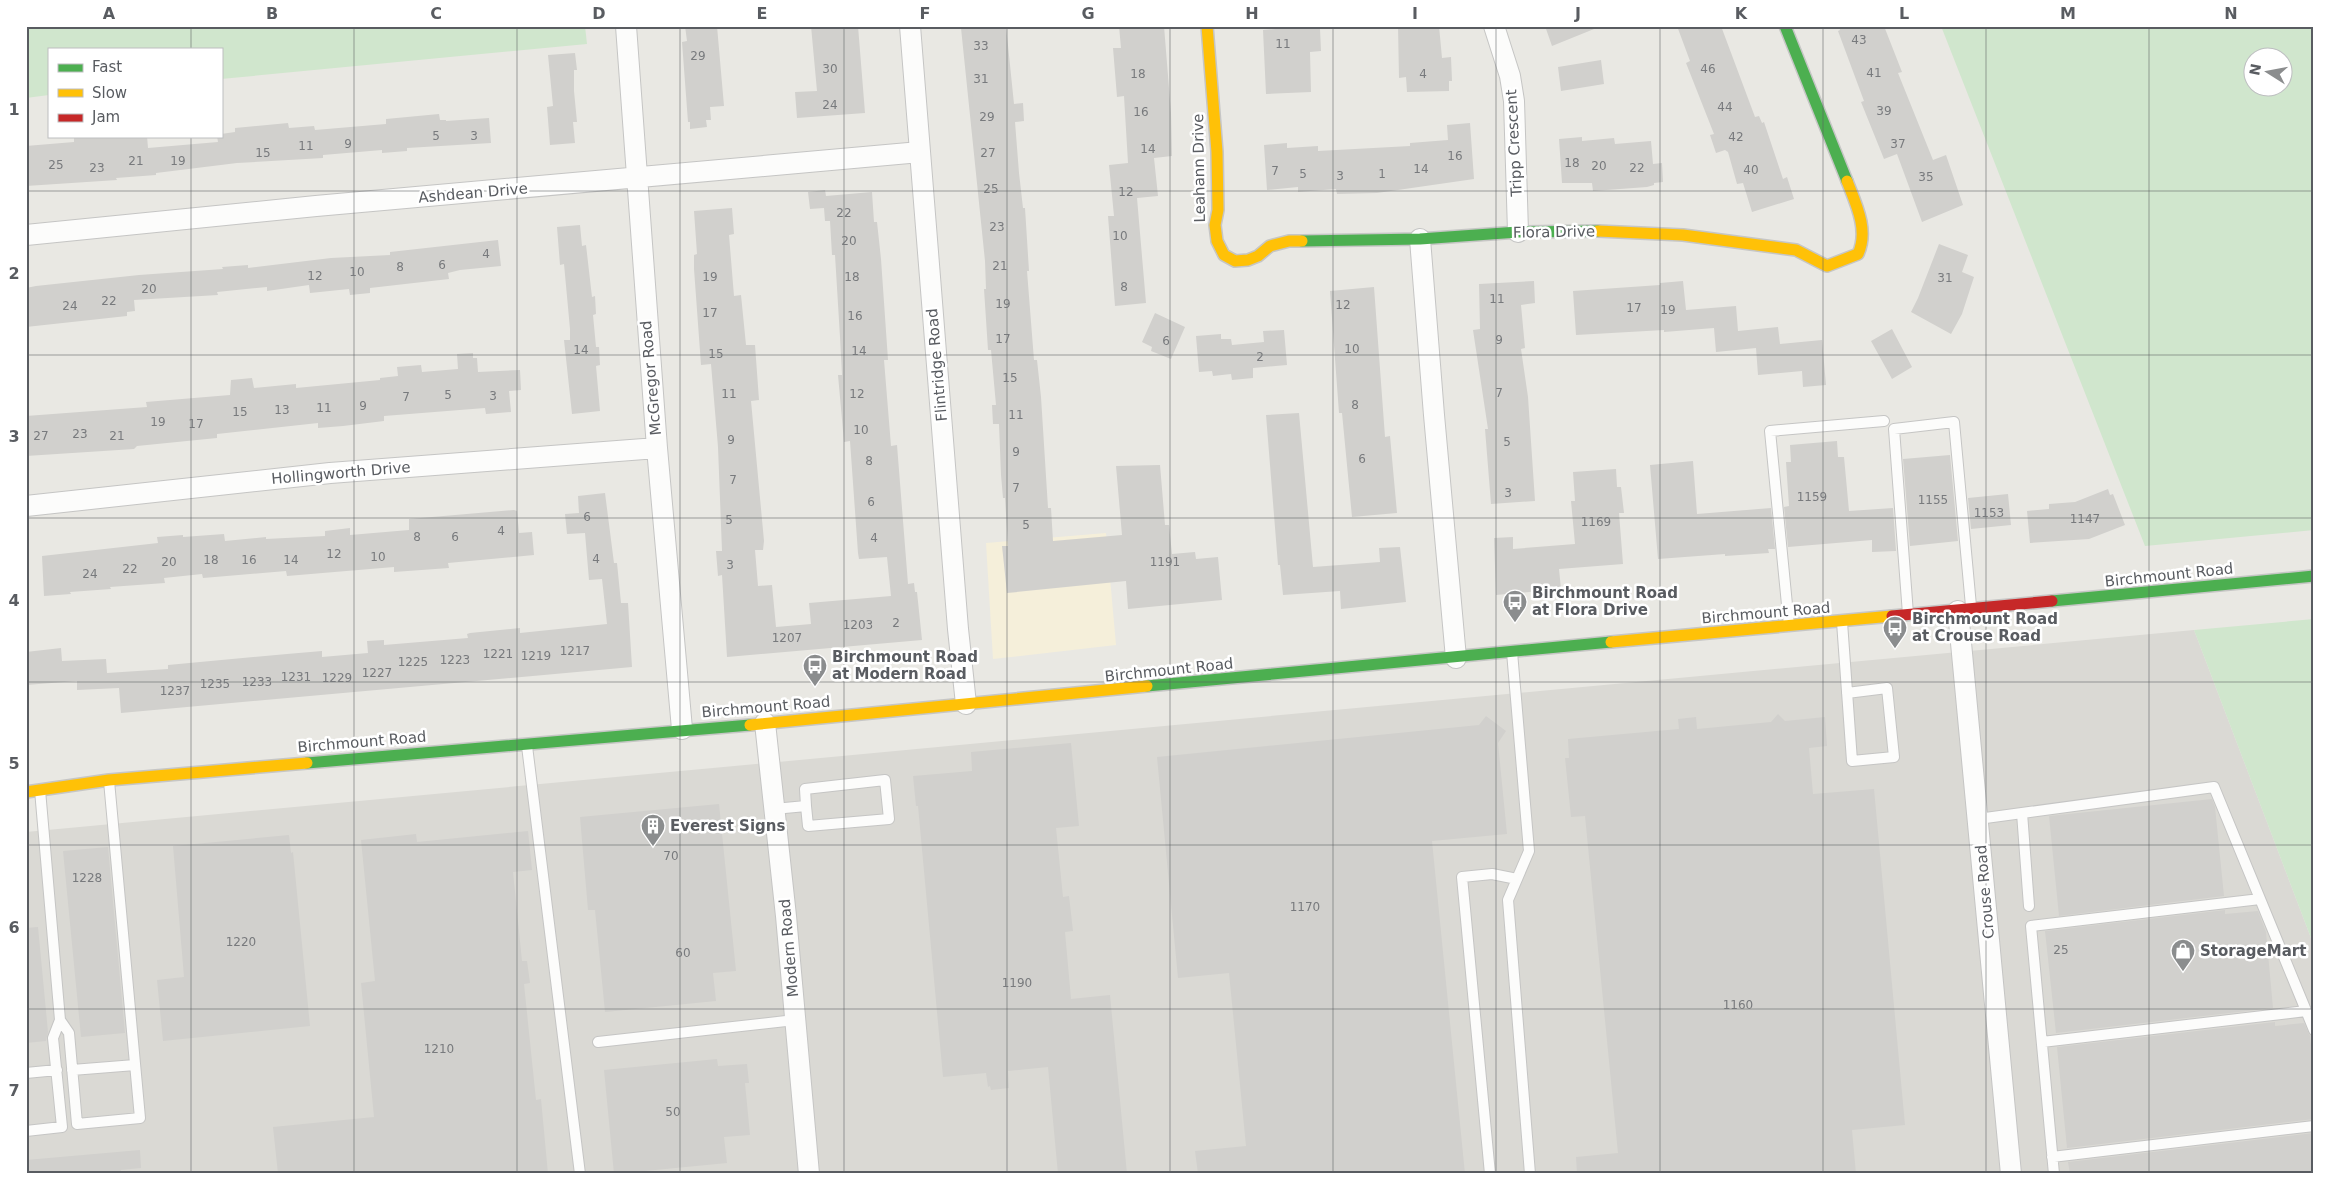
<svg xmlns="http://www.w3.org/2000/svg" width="2340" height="1200" viewBox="0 0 2340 1200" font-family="'DejaVu Sans',sans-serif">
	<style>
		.commercial { fill: #f5efda }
		.industrial { fill: #dad9d4 }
		.green { fill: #d0e6cd; fill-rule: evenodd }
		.building { fill: #d1d0cd }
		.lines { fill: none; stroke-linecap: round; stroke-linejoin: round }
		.lane-casing { stroke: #c5c5c4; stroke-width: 12 }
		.street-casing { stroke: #c5c5c4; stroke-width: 22 }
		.fast-casing { stroke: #c6c6c5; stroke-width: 14 }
		.slow-casing { stroke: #c6c6c5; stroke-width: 14 }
		.jam-casing { stroke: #c6c6c5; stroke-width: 14 }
		.lane { stroke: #fcfcfb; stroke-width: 10 }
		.street { stroke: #fcfcfb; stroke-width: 20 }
		.fast { stroke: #4caf50; stroke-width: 11 }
		.slow { stroke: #ffc107; stroke-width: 11 }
		.jam { stroke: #c62828; stroke-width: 11 }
		.grid { fill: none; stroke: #595c61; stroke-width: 1; stroke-opacity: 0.55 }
		.labels { text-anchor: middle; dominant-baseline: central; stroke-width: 5; stroke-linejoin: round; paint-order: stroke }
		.number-label { font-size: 12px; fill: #787a7d }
		.street-label { font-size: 15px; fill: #595c61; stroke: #fff }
		.poi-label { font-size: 15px; font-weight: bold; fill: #595c61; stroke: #fff; text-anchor: start }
		.neatline { fill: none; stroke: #595c61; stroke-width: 2 }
		.grid-label { font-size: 16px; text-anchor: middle; font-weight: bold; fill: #595c61 }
	</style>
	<rect width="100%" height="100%" fill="#e9e8e3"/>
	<path class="commercial" d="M1106,533L1116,645L993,659L986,543Z"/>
	<path class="industrial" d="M2194,630L2314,946V1174H26V832Z"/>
	<path class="green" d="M26,26H585L587,44L221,79V49H49V95L26,98Z
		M1941,26H2314V530L2145,546ZM2252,58H2282V88H2252Z
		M2314,619V946L2194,630Z"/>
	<path class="building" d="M685,26H717L724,106L710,107L711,120H706L707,127L690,129V122H688L682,42L687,41Z
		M811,26H858L865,113L797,118L795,92L817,91Z
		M988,26H1006L1014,104L1023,103L1024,121L1015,122L1019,173L1023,208H1025L1029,271H1027L1034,360H1037L1041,397L1048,508H1051L1053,541L1122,535L1116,466L1160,465L1165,525H1169L1172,554L1195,552L1196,559L1218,557L1222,600L1128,609L1126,581L1007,593L1002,546H1008L1005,498H1003L1001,475L999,424H993L992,405H996L991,350H988L984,289H986L985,261L961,28Z
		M1119,26H1164L1171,113L1172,156L1154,158L1158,196L1137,198L1146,303L1115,306L1108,216H1114L1109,165L1128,163L1124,96L1117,97L1113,48H1121Z
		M1309,26L1310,29H1320L1321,51L1310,52L1311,92L1266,94L1263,30Z
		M1398,26H1439L1442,58L1451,57L1452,81H1449V91L1407,92L1406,77L1399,78Z
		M1545,26H1599V27L1552,46Z
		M1677,26H1721L1755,117L1759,116L1762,123L1764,122L1783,179L1787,177L1794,199L1752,212L1743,183L1737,184L1728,152L1725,150L1716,153L1710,135L1714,134L1686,63L1690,61Z
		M1839,26H1884L1902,72L1898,73L1933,160L1946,155L1963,205L1922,222L1897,154L1884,159L1861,102L1864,101L1838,31L1840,30Z
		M575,53L577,70H574V91L577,122H573L575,143L550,145L547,107L553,106L548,55Z
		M1601,60L1604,84L1561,91L1558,67Z
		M439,114L440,120H446V121L489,118L491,143L407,148V151L382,153V150L323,155V158L237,163L156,173V175L116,178L117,180L26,186V146L74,142V136H147L148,148L218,142L217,136H221V134L235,132V128L288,123L289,128L314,126L315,130L386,124V119Z
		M1470,123L1474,179L1377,193L1337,194L1336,189L1298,192V187L1267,190L1264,145L1287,143V148L1318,146V151L1410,146V143L1448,140L1447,125Z
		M1582,137V141L1614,138L1615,144L1651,141L1653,164L1662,163L1663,182L1654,183V185L1647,187L1593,191L1592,183H1562L1559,139Z
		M825,190L826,196L872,192L874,222H877L881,259L888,360H884L891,446L897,445L908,584L914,583L915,592H917L922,640L727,657L722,575L718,576L716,551H722L718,447L711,364L701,365L694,269V255L697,254L694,211L732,208L734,234L729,235L734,296L741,295L746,345H755L759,400L751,401L764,541L763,550H755L758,586L772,585L776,627L811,624L809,603L891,596L887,557L859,559L858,553L850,441L844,442L838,375H842L840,337L835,255H832L830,221H825L824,208L810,209L808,192Z
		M580,225L582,246L586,245L592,297L595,296L596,314L593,315L596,347H599L600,365L596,366L600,411L572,414L564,340H570V329L564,264L560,265L557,227Z
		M498,240L501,266L460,270L448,273L449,279L370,288V293L350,295L349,289L310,293L309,285L267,291V287L217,292L218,295L134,300L135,311L127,312V316L26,327V288L36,286L139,275L223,269L222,267L248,265V268L331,258L390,255V252Z
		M1939,244L1968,255L1962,272L1974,277L1962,314L1951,334L1911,312L1918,298Z
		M1534,281L1535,303L1521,305L1525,348L1521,349L1528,397L1535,501L1491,504L1485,429H1488L1473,330L1480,329L1479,284Z
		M1683,281L1686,310L1736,306L1738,331L1778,327L1780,344L1822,340L1826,385L1803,387L1802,371L1758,375L1756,348L1716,352L1714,328L1664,332V330L1576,335L1573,291L1660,285V283Z
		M1374,287L1385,437L1390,436L1397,513L1352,517L1342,413H1339L1330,291Z
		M1155,313L1185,327L1171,359L1151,351L1152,347L1142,342Z
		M1892,329L1912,367L1892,379L1871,341Z
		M1284,330L1287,365L1253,368V378L1232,380L1231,374L1213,376L1212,371L1199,372L1196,336L1221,334V339H1231L1232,345L1264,342L1263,331Z
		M473,353V358H477L478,372L520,370L521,390L509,391L511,412L486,414L485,408L384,416V421L343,426L318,428V423L217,434V438L137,446L134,449L26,456V416L147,407L146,402L230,395L231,380L252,378L254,388L296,384V388L380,380V378L398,376L397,367L421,365L422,372L458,369L457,354Z
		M1299,413L1313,567L1380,562L1379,548L1400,547L1406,602L1341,609L1340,591L1283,595L1280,565H1278L1266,415Z
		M1837,441L1838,457H1844L1849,511L1893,508L1896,551L1872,552V540L1788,547L1784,507L1789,506L1786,462H1791L1790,445Z
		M1950,455L1958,541L1910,546L1903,459Z
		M1693,461L1697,514L1771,508L1775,549H1768L1769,553L1725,556V554L1658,559L1650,465Z
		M1616,469L1617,487H1621L1624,513H1619L1623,564L1559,569L1561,589L1496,595L1494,538L1513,537V549L1575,544L1571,501H1575L1573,472Z
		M2108,489L2110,495L2113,494L2125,525L2089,539L2030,543L2027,511L2049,509V504L2075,502Z
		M605,493L614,563H617L621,603H628L632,667L121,713L119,688L77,690V681L26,685V652L61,648L62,661L106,659L107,673L168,669V665L287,654L322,651V657L368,653L367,641L384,640V645L468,638L467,634L470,633L520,628V633L607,624L602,579L589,580L585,533L567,534L565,514L579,513L578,496Z
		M2008,494L2011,525L1971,529L1968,498Z
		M514,510L517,511L519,533L532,532L534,555L448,563L449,568L394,572V567L287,576L286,571L203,578L202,574L164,578L165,583L110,587L111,589L70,592L71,594L44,596L42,556L158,543L157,537L183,535V537L224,534L225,541L266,537V539L325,536V531L350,528V535L409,530V519Z
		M1778,714L1785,721L1825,717L1827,746L1809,748L1813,794L1874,789L1905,1125L1852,1130L1856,1174H1577L1576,1157L1618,1153L1585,816L1571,817L1565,758H1569L1568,739L1679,729L1678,719L1696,717L1697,729L1771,722Z
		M1486,716L1506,731L1498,743L1507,834L1432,841L1465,1174H1198L1195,1151L1246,1146L1229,973L1178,978L1157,757L1479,725Z
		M1071,743L1079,826L1056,828L1063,897L1069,896L1073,931L1065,932L1071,999L1110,995L1127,1174H1058L1048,1067L1008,1071L1009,1088L991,1090L990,1086L988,1087L986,1073L943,1077L918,806H916L913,776L972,771L971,752Z
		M2212,799L2215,807L2224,896L2059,916L2049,816Z
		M719,804L736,971L713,973L716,1001L605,1012L595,910H588L580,817Z
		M528,831L532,870L513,872L522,961H527L530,983L524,984L536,1100L541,1099L548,1174H278L273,1127L374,1117L361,983L375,981L361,840L416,834L417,842Z
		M289,835L291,853L293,852L310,1026L163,1041L157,980L184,977L173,846Z
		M108,847L125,1033L81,1037L63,851Z
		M2225,910V914L2258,911L2266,932L2273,1008L2056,1033L2045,931Z
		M38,927L48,1032L46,1041L26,1043V928Z
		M2275,1022V1026L2304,1023L2310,1036L2314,1074V1119L2067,1148L2057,1047Z
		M717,1059L718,1066L747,1064L749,1083H745L750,1135L724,1137L727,1163L614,1174L604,1070Z
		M2314,1133V1174H2070L2068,1162Z
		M140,1150L141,1168L121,1170L120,1174H26V1160Z"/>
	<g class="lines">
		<defs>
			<path id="lane" d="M1908,614L1894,429L1954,422L1971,606
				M1842,622L1852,761L1894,757L1887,688L1847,693
				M1789,625L1770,431L1884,421
				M1512,652L1529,851L1508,900L1530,1174
				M527,746L580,1174
				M774,809L806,806L808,826L889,819L885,780L805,789L806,806
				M2022,813L2029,906
				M1978,819L2214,787L2314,1030
				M60,1020L69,1033L77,1124L140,1118L109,781
				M598,1042L795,1020
				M2042,1042L2306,1011
				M72,1070L135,1065
				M26,1073L57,1070
				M26,1131L62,1127L53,1038L60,1020L40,790
				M2052,1157L2314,1126
				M1490,1174L1462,877L1492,874L1517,879
				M2054,1174L2031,926L2260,899"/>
			<path id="street" d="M626,26L657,448L682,729
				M910,26L958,629L966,704
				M1494,26L1510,76L1514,101L1518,232
				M26,235L316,206L920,152
				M1420,239L1434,415L1456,658
				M26,506L330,473L657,448
				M1958,611L2011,1174
				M765,723L786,916L809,1174"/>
			<path id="fast" d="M1785,26L1847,181
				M1302,241L1420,239L1518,232L1598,231
				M2052,601L2314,576
				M1147,686L1611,642
				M307,763L750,725"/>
			<path id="slow" d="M1207,26L1217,152L1218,210L1215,225L1217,241L1224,255L1235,261L1248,260L1258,256L1270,246L1289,241H1302
				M1598,231L1683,235L1796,250L1827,266L1858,254C1869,230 1856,204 1847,181
				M1611,642L1892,616
				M750,725L1147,686
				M26,792L109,780L307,763"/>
			<path id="jam" d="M1892,616L2052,601"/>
		</defs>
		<use href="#lane" class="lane-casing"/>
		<use href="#street" class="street-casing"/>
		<use href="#fast" class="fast-casing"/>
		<use href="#slow" class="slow-casing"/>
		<use href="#jam" class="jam-casing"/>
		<use href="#lane" class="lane"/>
		<use href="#street" class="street"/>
		<use href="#fast" class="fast"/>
		<use href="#slow" class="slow"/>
		<use href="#jam" class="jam"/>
	</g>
	<path class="grid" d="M191,26V49M354,26V1174M517,26V1174M680,26V1174M844,26V1174M1007,26V1174M1170,26V1174M1333,26V1174M1496,26V1174M1660,26V1174M1823,26V1174M1986,26V1174M2149,26V1174M191,136V1174M26,191H2314M26,355H2314M26,518H2314M26,682H2314M26,845H2314M26,1009H2314"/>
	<defs>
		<symbol id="bus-pin" viewBox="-11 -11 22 30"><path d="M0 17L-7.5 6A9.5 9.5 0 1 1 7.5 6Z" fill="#8b8d8e" stroke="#fff"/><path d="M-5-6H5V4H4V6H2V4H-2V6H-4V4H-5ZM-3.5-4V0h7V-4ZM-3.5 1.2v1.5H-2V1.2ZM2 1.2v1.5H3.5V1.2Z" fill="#fff"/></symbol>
		<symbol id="building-pin" viewBox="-11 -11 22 30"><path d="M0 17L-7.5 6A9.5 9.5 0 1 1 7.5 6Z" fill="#8b8d8e" stroke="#fff"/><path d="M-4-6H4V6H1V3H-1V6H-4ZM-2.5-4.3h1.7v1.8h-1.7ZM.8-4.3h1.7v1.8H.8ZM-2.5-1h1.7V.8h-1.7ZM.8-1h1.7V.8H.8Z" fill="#fff"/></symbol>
		<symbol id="shop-pin" viewBox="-11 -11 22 30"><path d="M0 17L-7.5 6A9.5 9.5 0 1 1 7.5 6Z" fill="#8b8d8e" stroke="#fff"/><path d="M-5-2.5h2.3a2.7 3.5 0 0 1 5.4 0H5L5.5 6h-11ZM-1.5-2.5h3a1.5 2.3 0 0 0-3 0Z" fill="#fff"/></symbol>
	</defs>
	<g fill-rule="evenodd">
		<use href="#bus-pin" x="1501" y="588" width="28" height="38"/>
		<use href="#bus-pin" x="1881" y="614" width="28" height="38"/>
		<use href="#bus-pin" x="801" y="652" width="28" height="38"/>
		<use href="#building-pin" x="639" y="812" width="28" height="38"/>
		<use href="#shop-pin" x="2169" y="937" width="28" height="38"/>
	</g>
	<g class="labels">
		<g class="number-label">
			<text x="1859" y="40">43</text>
			<text x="1283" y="44">11</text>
			<text x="981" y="46">33</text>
			<text x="698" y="56">29</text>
			<text x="830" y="69">30</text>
			<text x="1708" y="69">46</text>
			<text x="1874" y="73">41</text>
			<text x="1138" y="74">18</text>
			<text x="1423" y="74">4</text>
			<text x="981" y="79">31</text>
			<text x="830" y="105">24</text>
			<text x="1725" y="107">44</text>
			<text x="1884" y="111">39</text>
			<text x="1141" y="112">16</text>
			<text x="987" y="117">29</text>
			<text x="436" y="136">5</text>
			<text x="474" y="136">3</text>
			<text x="1736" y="137">42</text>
			<text x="348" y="144">9</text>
			<text x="1898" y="144">37</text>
			<text x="306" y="146">11</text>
			<text x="1148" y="149">14</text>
			<text x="263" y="153">15</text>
			<text x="988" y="153">27</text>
			<text x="1455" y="156">16</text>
			<text x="136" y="161">21</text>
			<text x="178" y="161">19</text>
			<text x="1572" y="163">18</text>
			<text x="56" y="165">25</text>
			<text x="1599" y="166">20</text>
			<text x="97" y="168">23</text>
			<text x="1637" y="168">22</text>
			<text x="1421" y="169">14</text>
			<text x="1751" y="170">40</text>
			<text x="1275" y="171">7</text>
			<text x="1303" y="174">5</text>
			<text x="1382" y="174">1</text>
			<text x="1340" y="176">3</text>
			<text x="1926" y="177">35</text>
			<text x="991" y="189">25</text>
			<text x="1126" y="192">12</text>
			<text x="844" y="213">22</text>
			<text x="997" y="227">23</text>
			<text x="1120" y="236">10</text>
			<text x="849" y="241">20</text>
			<text x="486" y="254">4</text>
			<text x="442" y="265">6</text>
			<text x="1000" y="266">21</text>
			<text x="400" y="267">8</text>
			<text x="357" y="272">10</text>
			<text x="315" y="276">12</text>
			<text x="710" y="277">19</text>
			<text x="852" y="277">18</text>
			<text x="1945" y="278">31</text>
			<text x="1124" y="287">8</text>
			<text x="149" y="289">20</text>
			<text x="1497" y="299">11</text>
			<text x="109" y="301">22</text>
			<text x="1003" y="304">19</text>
			<text x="1343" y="305">12</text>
			<text x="70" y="306">24</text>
			<text x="1634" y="308">17</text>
			<text x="1668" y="310">19</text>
			<text x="710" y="313">17</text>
			<text x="855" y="316">16</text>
			<text x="1003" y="339">17</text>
			<text x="1499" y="340">9</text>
			<text x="1166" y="341">6</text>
			<text x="1352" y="349">10</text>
			<text x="581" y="350">14</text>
			<text x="859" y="351">14</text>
			<text x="716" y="354">15</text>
			<text x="1260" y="357">2</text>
			<text x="1010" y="378">15</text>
			<text x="1499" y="393">7</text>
			<text x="729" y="394">11</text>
			<text x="857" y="394">12</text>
			<text x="448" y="395">5</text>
			<text x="493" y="396">3</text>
			<text x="406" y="397">7</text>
			<text x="1355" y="405">8</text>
			<text x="363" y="406">9</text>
			<text x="324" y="408">11</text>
			<text x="282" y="410">13</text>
			<text x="240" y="412">15</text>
			<text x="1016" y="415">11</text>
			<text x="158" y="422">19</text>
			<text x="196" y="424">17</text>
			<text x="861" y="430">10</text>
			<text x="80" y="434">23</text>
			<text x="41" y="436">27</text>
			<text x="117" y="436">21</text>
			<text x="731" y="440">9</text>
			<text x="1507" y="442">5</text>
			<text x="1016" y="452">9</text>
			<text x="1362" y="459">6</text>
			<text x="869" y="461">8</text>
			<text x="733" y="480">7</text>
			<text x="1016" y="488">7</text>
			<text x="1508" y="493">3</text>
			<text x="1812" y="497">1159</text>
			<text x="1933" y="500">1155</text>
			<text x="871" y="502">6</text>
			<text x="1989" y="513">1153</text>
			<text x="587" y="517">6</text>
			<text x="2085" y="519">1147</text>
			<text x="729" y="520">5</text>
			<text x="1596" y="522">1169</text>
			<text x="1026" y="525">5</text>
			<text x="501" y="531">4</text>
			<text x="417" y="537">8</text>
			<text x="455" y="537">6</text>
			<text x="874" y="538">4</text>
			<text x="334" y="554">12</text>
			<text x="378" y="557">10</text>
			<text x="596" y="559">4</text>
			<text x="211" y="560">18</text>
			<text x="249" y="560">16</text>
			<text x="291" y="560">14</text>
			<text x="169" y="562">20</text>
			<text x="1165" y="562">1191</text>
			<text x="730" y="565">3</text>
			<text x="130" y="569">22</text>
			<text x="90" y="574">24</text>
			<text x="896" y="623">2</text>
			<text x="858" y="625">1203</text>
			<text x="787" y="638">1207</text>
			<text x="575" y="651">1217</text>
			<text x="498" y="654">1221</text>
			<text x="536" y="656">1219</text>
			<text x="455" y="660">1223</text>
			<text x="413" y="662">1225</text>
			<text x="377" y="673">1227</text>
			<text x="296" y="677">1231</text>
			<text x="337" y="678">1229</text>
			<text x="257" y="682">1233</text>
			<text x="215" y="684">1235</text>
			<text x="175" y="691">1237</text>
			<text x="671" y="856">70</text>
			<text x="87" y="878">1228</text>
			<text x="1305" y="907">1170</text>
			<text x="241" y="942">1220</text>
			<text x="2061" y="950">25</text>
			<text x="683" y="953">60</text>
			<text x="1017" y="983">1190</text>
			<text x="1738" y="1005">1160</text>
			<text x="439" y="1049">1210</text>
			<text x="673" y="1112">50</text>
		</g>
		<g class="street-label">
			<text transform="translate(1514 143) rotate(-93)">Tripp Crescent</text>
			<text transform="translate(1199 168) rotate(-91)">Leahann Drive</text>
			<text transform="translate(473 193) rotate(-5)">Ashdean Drive</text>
			<text transform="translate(1554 232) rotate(-1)">Flora Drive</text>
			<text transform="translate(937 365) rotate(-95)">Flintridge Road</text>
			<text transform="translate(651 378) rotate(-95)">McGregor Road</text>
			<text transform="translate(341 473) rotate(-5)">Hollingworth Drive</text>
			<text transform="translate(2169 575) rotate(-6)">Birchmount Road</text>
			<text transform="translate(1766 613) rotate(-5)">Birchmount Road</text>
			<text transform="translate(1169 670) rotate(-6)">Birchmount Road</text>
			<text transform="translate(766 707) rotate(-5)">Birchmount Road</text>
			<text transform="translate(362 742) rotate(-5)">Birchmount Road</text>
			<text transform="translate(1985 892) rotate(-95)">Crouse Road</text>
			<text transform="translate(789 948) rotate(-95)">Modern Road</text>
		</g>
		<g class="poi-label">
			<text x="1532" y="593">Birchmount Road<tspan x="1532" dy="17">at Flora Drive</tspan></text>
			<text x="1912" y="619">Birchmount Road<tspan x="1912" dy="17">at Crouse Road</tspan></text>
			<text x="832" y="657">Birchmount Road<tspan x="832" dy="17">at Modern Road</tspan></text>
			<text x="670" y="826">Everest Signs</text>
			<text x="2200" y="951">StorageMart</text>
		</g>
	</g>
	<rect width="2340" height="1200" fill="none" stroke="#ffffff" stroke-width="55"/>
	<rect x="48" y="48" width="175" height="90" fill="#ffffff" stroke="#bdbec0"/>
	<rect x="58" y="64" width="25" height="8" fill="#4caf50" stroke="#bdbec0"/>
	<text x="92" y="72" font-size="15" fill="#595c61">Fast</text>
	<rect x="58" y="89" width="25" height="8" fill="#ffc107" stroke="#bdbec0"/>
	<text x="92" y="98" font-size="15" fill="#595c61">Slow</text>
	<rect x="58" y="114" width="25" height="8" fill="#c62828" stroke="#bdbec0"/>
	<text x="92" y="122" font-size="15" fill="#595c61">Jam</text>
	<g transform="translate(2268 72) rotate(281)"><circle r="24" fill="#ffffff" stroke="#bdbec0"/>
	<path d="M0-4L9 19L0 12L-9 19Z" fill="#8b8d8e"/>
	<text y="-8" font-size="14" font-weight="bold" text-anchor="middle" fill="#595c61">N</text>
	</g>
	<rect x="28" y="28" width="2284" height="1144" class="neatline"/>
	<g class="grid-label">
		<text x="109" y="19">A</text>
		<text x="272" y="19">B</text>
		<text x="436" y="19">C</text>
		<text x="599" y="19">D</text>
		<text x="762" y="19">E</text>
		<text x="925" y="19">F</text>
		<text x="1088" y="19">G</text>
		<text x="1252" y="19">H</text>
		<text x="1415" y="19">I</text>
		<text x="1578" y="19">J</text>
		<text x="1741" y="19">K</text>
		<text x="1904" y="19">L</text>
		<text x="2068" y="19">M</text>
		<text x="2231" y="19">N</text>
		<text x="14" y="115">1</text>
		<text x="14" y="279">2</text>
		<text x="14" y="442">3</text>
		<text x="14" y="606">4</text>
		<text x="14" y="769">5</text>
		<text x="14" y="933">6</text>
		<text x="14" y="1096">7</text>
	</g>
</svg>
